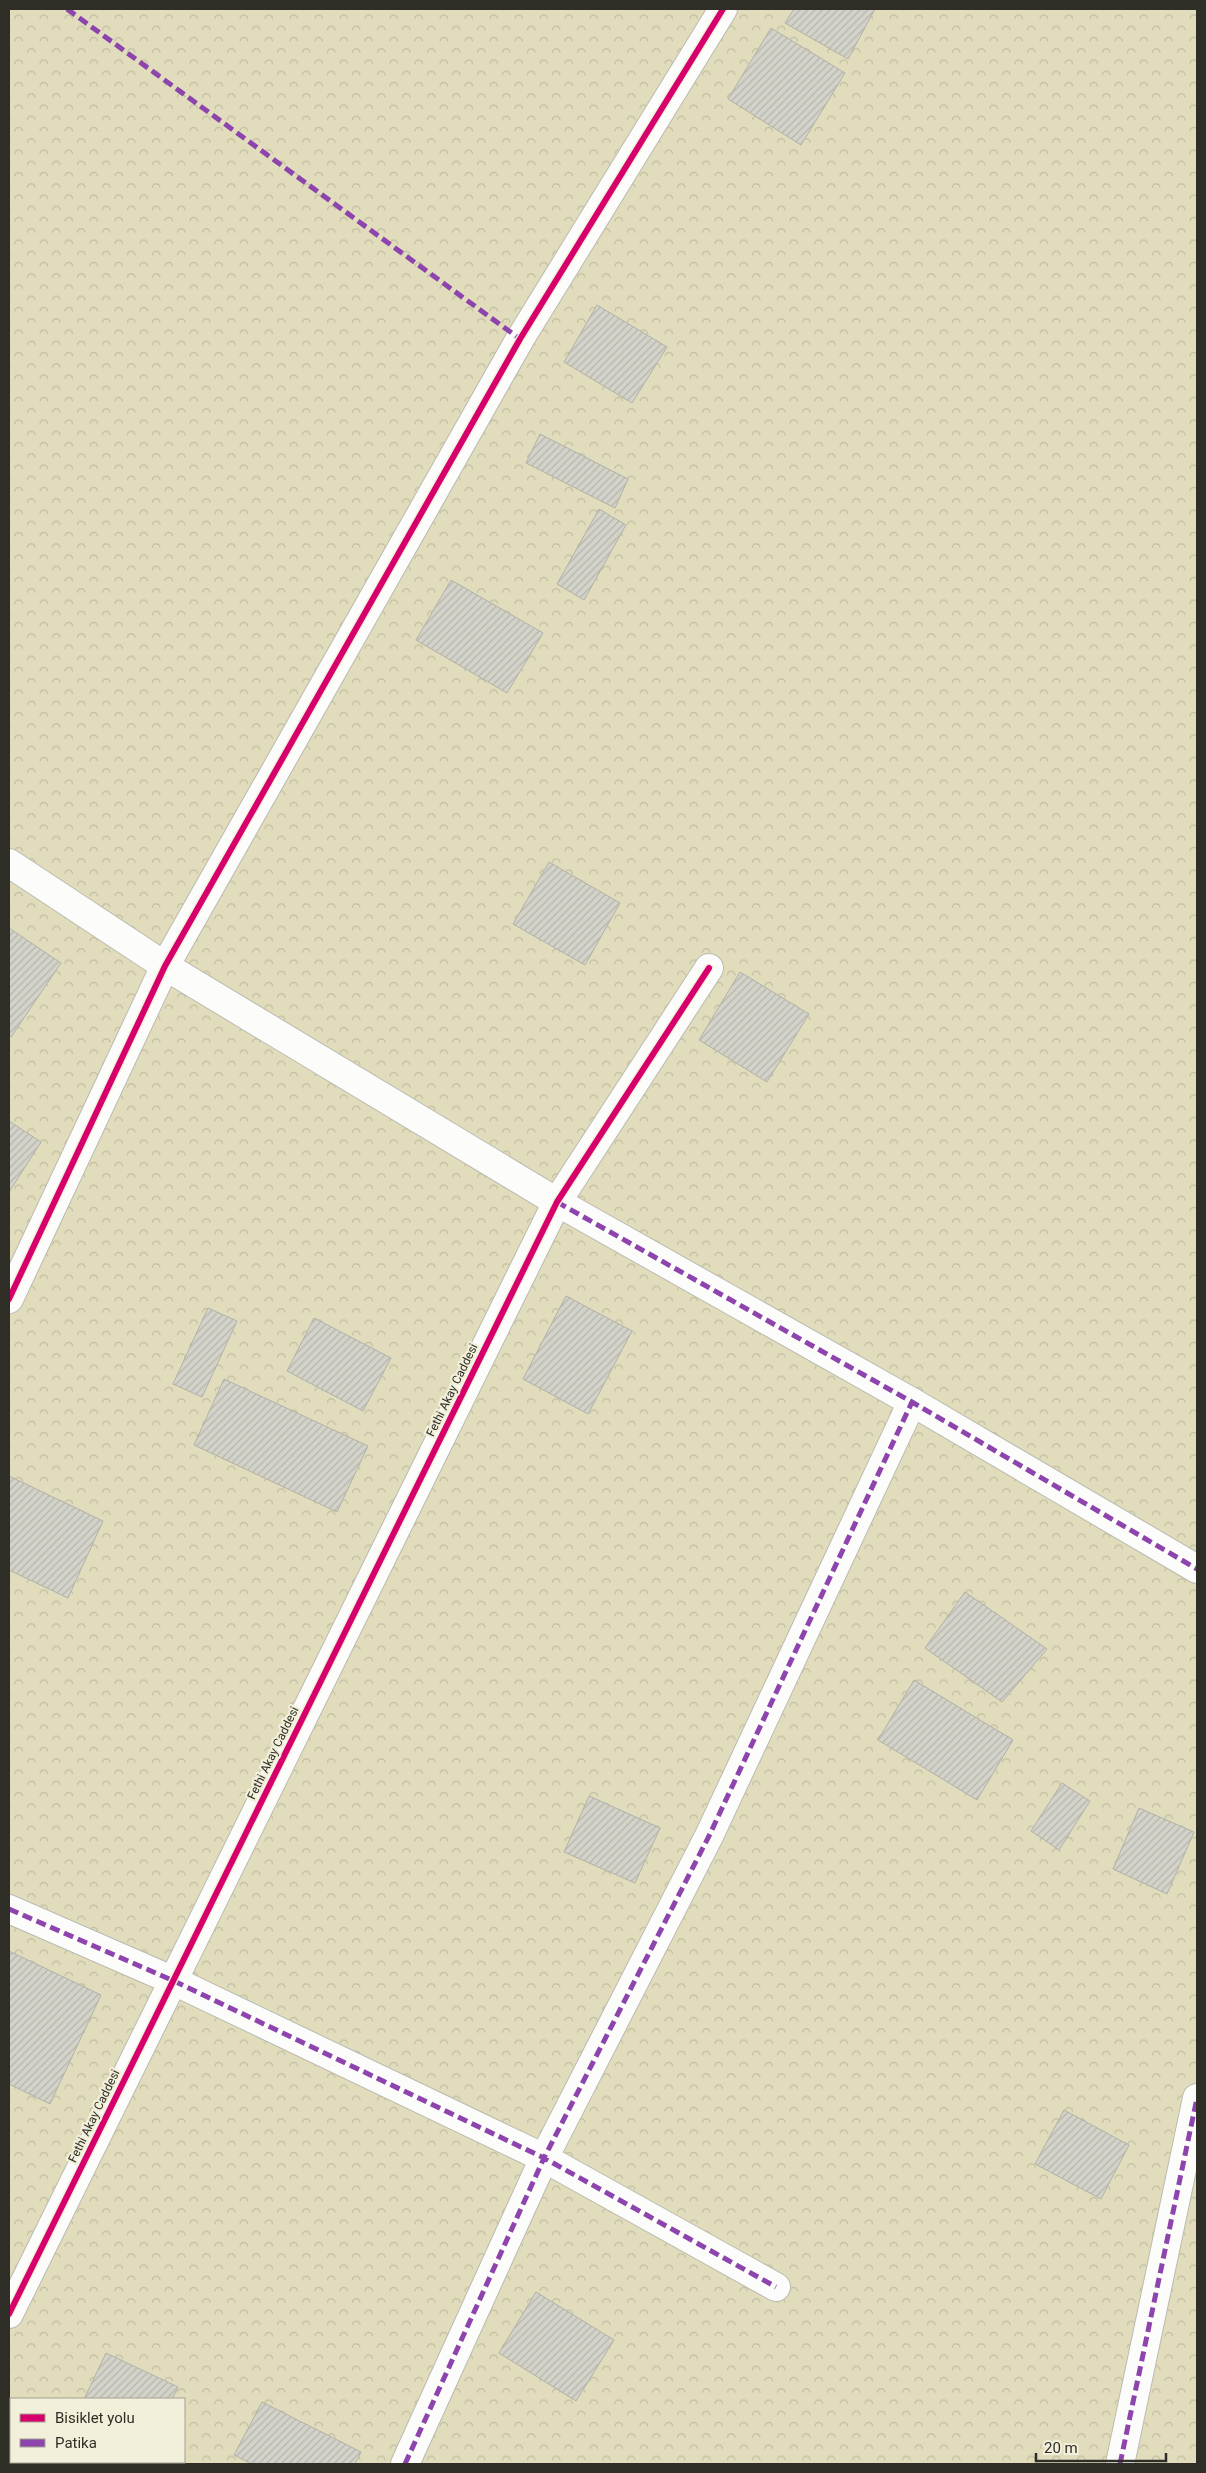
<svg xmlns="http://www.w3.org/2000/svg" width="1206" height="2473" viewBox="0 0 1206 2473" font-family="Roboto,sans-serif">
	<style>
		.park { fill: url(#park-crowns); fill-rule: evenodd }
		.building { fill: url(#building-hatch); stroke: #b2b1a8 }
		.lines { fill: none; stroke-linecap: round; stroke-linejoin: round }
		.street-casing { stroke: #babab1; stroke-width: 30 }
		.street { stroke: #fcfcfa; stroke-width: 28 }
		.quiet { stroke: #8e44ad; stroke-width: 5; stroke-dasharray: 10 5; stroke-linecap: butt }
		.cycleway-casing { stroke: #f2efda; stroke-width: 9 }
		.cycleway { stroke: #d6006c; stroke-width: 6 }
		.labels { text-anchor: middle; dominant-baseline: central; stroke-width: 4.5; stroke-linejoin: round; paint-order: stroke }
		.street-label { font-size: 12px; fill: #2f2e26; stroke: #f2efda }
	</style>
	<defs>
		<pattern id="park-crowns" width="20" height="18" patternUnits="userSpaceOnUse" patternTransform="scale(1.25)"><rect width="20" height="18" fill="#e1dcbb"/><path d="M2 6a3 3 0 1 1 6 0M12 15a3 3 0 1 1 6 0" fill="none" stroke="#c1bda1"/></pattern>
		<pattern id="building-hatch" width="6" height="6" patternUnits="userSpaceOnUse" patternTransform="scale(1.25)"><rect width="6" height="6" fill="#d4d3ca"/><path d="M-1 1l2-2M0 6l6-6M5 7l2-2" fill="none" stroke="#b6b5ad"/></pattern>
	</defs>
	<rect width="100%" height="100%" fill="#ecebe0"/>
	<path class="park" d="M9,9H1197V2464H9ZM11,2399H184V2462H11Z"/>
	<path class="building" d="M794,9H875L848,59L785,23Z
		M771,28L845,73L801,145L728,99Z
		M597,305L667,347L632,403L564,362Z
		M540,434L628,479L615,508L526,463Z
		M599,509L626,525L584,600L557,584Z
		M451,580L543,633L507,693L416,640Z
		M549,862L620,903L585,965L513,924Z
		M9,928L61,963L11,1037L9,1035Z
		M740,972L809,1014L767,1082L699,1040Z
		M9,1121L41,1142L9,1192Z
		M566,1296L632,1331L588,1414L523,1379Z
		M208,1308L237,1321L202,1397L173,1384Z
		M314,1318L391,1358L363,1411L287,1371Z
		M224,1379L368,1446L337,1512L194,1445Z
		M9,1476L103,1521L68,1598L9,1570Z
		M965,1592L1047,1649L1002,1702L925,1648Z
		M914,1680L1013,1740L977,1800L878,1740Z
		M1062,1783L1090,1801L1059,1850L1031,1831Z
		M589,1796L660,1828L635,1883L564,1852Z
		M1139,1808L1194,1832L1167,1894L1113,1869Z
		M9,1951L101,1995L50,2104L9,2084Z
		M1064,2110L1129,2145L1101,2199L1035,2164Z
		M536,2292L614,2340L576,2401L499,2353Z
		M106,2353L178,2387L172,2399H84Z
		M262,2402L361,2452L355,2464H252L234,2455Z"/>
	<g class="lines">
		<defs>
			<path id="street" d="M9,863L165,966L557,1202L912,1402L1197,1569
				M9,1299L165,966L520,339L723,9
				M9,1909L174,1981L544,2158L776,2287
				M9,2314L557,1202L709,968
				M405,2464L544,2158L709,1836L912,1402
				M1120,2464L1197,2098"/>
		</defs>
		<use href="#street" class="street-casing"/>
		<use href="#street" class="street"/>
		<path class="quiet" d="M67,9L520,339
			M557,1202L912,1402L1197,1569
			M9,1909L174,1981L544,2158L776,2287
			M405,2464L544,2158L709,1836L912,1402
			M1120,2464L1197,2098"/>
		<defs>
			<path id="cycleway" d="M9,1299L165,966L520,339L723,9
				M9,2314L557,1202L709,968"/>
		</defs>
		<use href="#cycleway" class="cycleway-casing"/>
		<use href="#cycleway" class="cycleway"/>
	</g>
	<g class="labels">
		<g class="street-label">
			<text transform="translate(452 1390) rotate(-64)">Fethi Akay Caddesi</text>
			<text transform="translate(273 1753) rotate(-64)">Fethi Akay Caddesi</text>
			<text transform="translate(94 2116) rotate(-64)">Fethi Akay Caddesi</text>
		</g>
	</g>
	<rect width="1206" height="2473" fill="none" stroke="#2f2e26" stroke-width="20"/>
	<rect x="10" y="2398" width="175" height="65" fill="#f2efda" stroke="#a4a292"/>
	<rect x="20" y="2414" width="25" height="8" fill="#d6006c" stroke="#a4a292"/>
	<text x="55" y="2423" font-size="15" fill="#2f2e26">Bisiklet yolu</text>
	<rect x="20" y="2439" width="25" height="8" fill="#8e44ad" stroke="#a4a292"/>
	<text x="55" y="2448" font-size="15" fill="#2f2e26">Patika</text>
	<path d="M1036 2453v8h130v-8" fill="none" stroke="#2f2e26" stroke-width="2.5"/>
	<text x="1044" y="2453" font-size="15" fill="#2f2e26" stroke="#f2efda" stroke-width="4" paint-order="stroke">20 m</text>
</svg>
